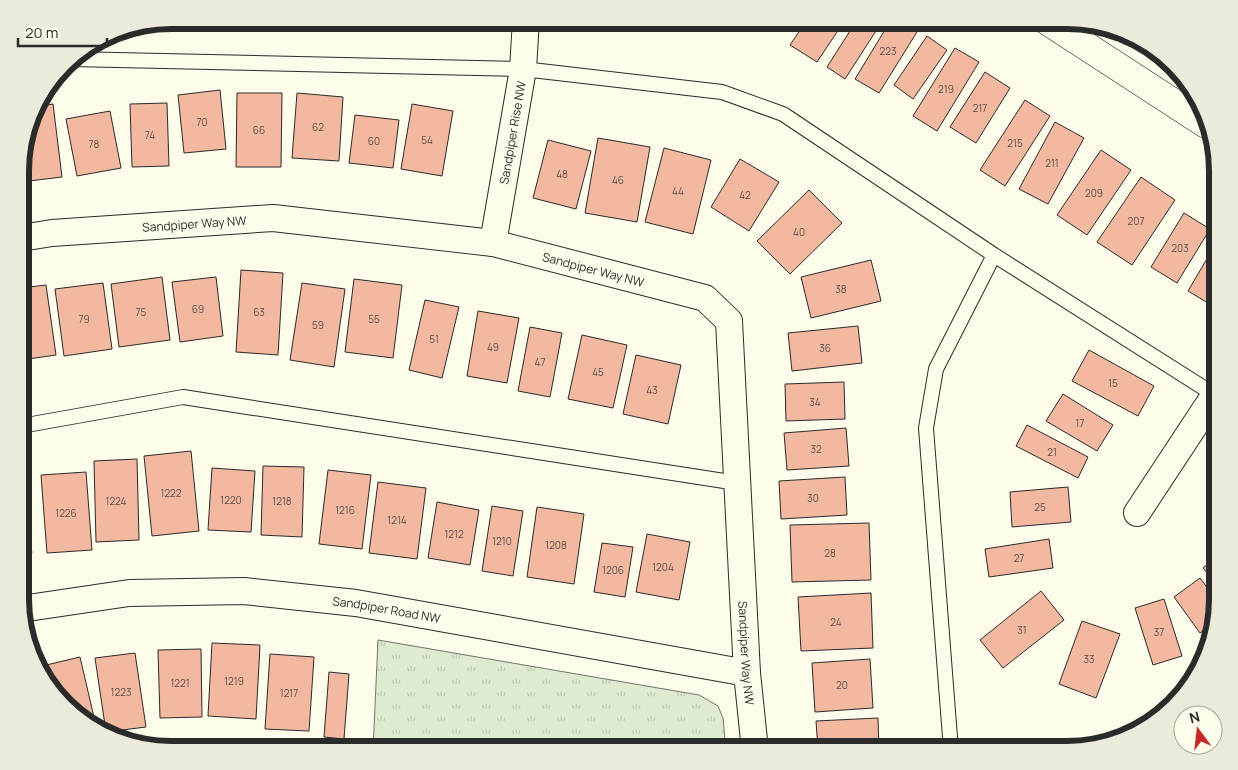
<svg xmlns="http://www.w3.org/2000/svg" width="1238" height="770" viewBox="0 0 1238 770" font-family="Manrope,sans-serif">
	<style>
		.park { fill: url(#park-tufts); stroke: #74746e }
		.building { fill: #f2b8a0; stroke: #2b2b2b }
		.lines { fill: none; stroke-linecap: round; stroke-linejoin: round }
		.service-casing { stroke: #2b2b2b; stroke-width: 16 }
		.minor-casing { stroke: #2b2b2b; stroke-width: 28 }
		.tertiary-casing { stroke: #2b2b2b; stroke-width: 29 }
		.service { stroke: #fdfbea; stroke-width: 14 }
		.minor { stroke: #fdfbea; stroke-width: 26 }
		.tertiary { stroke: #fdfbea; stroke-width: 28 }
		.labels { text-anchor: middle; dominant-baseline: central; stroke-width: 4; stroke-linejoin: round; paint-order: stroke }
		.number-label { font-size: 10px; fill: #5d4e48 }
		.street-label { font-size: 12px; fill: #2b2b2b; stroke: #fdfbea }
		.rim { fill: none; stroke: #2b2b2b; stroke-width: 6 }
	</style>
	<defs>
		<pattern id="park-tufts" width="24" height="20" patternUnits="userSpaceOnUse" patternTransform="scale(1.25)"><rect width="24" height="20" fill="#deebd1"/><path d="M3 7l-1-3M5 7V3M7 7l1-3M15 17l-1-3M17 17v-4M19 17l1-3" fill="none" stroke="#bfcab4"/></pattern>
	</defs>
	<rect width="100%" height="100%" fill="#fdfbea"/>
	<path class="park" d="M378,640L699,695L718,706L723,718L726,750H373Z"/>
	<path class="building" d="M781,20H798L795,27Z
		M807,20H845L817,62L790,45Z
		M857,20H883L845,79L827,67Z
		M891,20H916L922,24L879,93L855,79Z
		M927,36L947,50L913,99L894,85Z
		M955,48L979,62L937,131L913,116Z
		M985,72L1010,88L976,143L950,127Z
		M220,90L226,149L184,153L178,95Z
		M237,93H282L281,167H236Z
		M297,93L343,97L339,161L292,158Z
		M1025,100L1050,116L1005,186L980,170Z
		M167,103L169,166L132,167L130,104Z
		M53,104L62,177L21,182V152L35,107Z
		M412,104L453,111L442,176L401,169Z
		M110,111L121,168L77,176L66,119Z
		M355,115L399,120L393,168L349,163Z
		M1055,122L1084,138L1048,204L1019,189Z
		M598,138L650,147L637,222L585,213Z
		M548,140L591,151L576,209L533,198Z
		M664,148L711,160L693,234L645,222Z
		M1101,150L1131,170L1087,235L1057,215Z
		M740,159L779,182L749,231L711,207Z
		M1141,177L1175,200L1132,265L1097,242Z
		M809,190L842,223L790,274L757,241Z
		M1184,213L1210,229L1177,283L1151,267Z
		M1218,240V309L1188,291Z
		M871,260L881,301L811,318L801,277Z
		M241,270L283,273L278,355L236,352Z
		M162,277L170,340L119,347L111,284Z
		M216,277L223,336L180,342L172,282Z
		M354,279L402,285L393,358L345,352Z
		M103,283L112,349L64,356L55,289Z
		M302,283L345,289L334,367L290,360Z
		M46,285L56,355L21,360V288Z
		M425,300L459,307L442,378L409,370Z
		M478,311L519,318L507,383L467,376Z
		M858,326L862,363L792,371L788,333Z
		M530,327L562,333L550,397L518,391Z
		M582,335L627,345L613,408L568,399Z
		M1089,350L1154,386L1138,416L1072,381Z
		M636,355L681,365L668,424L623,414Z
		M844,382L845,419L786,421L785,384Z
		M1063,394L1113,425L1097,451L1046,421Z
		M1027,425L1088,457L1078,478L1016,446Z
		M846,428L849,466L787,470L784,433Z
		M191,451L199,531L152,536L144,456Z
		M137,459L139,540L96,542L94,461Z
		M263,466L304,467L302,537L261,535Z
		M212,468L255,471L251,532L208,530Z
		M328,470L371,475L362,549L319,544Z
		M86,472L92,550L47,553L41,475Z
		M845,477L847,515L781,519L779,481Z
		M378,482L426,488L417,559L369,553Z
		M21,486L32,553L21,555Z
		M1068,487L1071,522L1012,527L1010,492Z
		M437,502L479,510L470,565L428,558Z
		M492,506L523,511L513,576L482,571Z
		M537,507L584,514L574,584L527,577Z
		M869,523L871,580L792,582L790,525Z
		M647,534L690,542L679,600L636,592Z
		M1049,539L1053,568L989,577L985,549Z
		M602,543L633,547L625,597L594,592Z
		M1218,555V585L1203,568Z
		M1200,578L1218,602V608L1212,624L1200,633L1174,597Z
		M1041,591L1064,620L1003,668L980,640Z
		M871,593L873,648L801,651L798,597Z
		M1164,599L1182,656L1153,665L1135,608Z
		M1082,621L1120,634L1096,698L1059,684Z
		M212,643L260,645L256,719L208,716Z
		M201,649L202,717L160,718L158,650Z
		M135,653L146,727L106,732L95,658Z
		M270,654L314,657L309,731L265,729Z
		M80,657L96,726L92,727L87,725L45,679L42,666Z
		M870,659L873,708L815,712L812,663Z
		M329,672L349,674L344,739L324,737Z
		M878,718L879,750H818L816,721Z"/>
	<g class="lines">
		<defs>
			<path id="service" d="M70,59L523,69L722,92L783,114L994,255L1218,397
				M21,426L183,397L737,483
				M951,750L926,428L936,369L994,255"/>
			<g id="minor">
				<path id="s1" d="M21,238L52,233L273,218L493,243L705,298L729,321L747,673L755,750"/>
				<path id="s2" d="M493,243L523,69L526,20"/>
				<path d="M1137,513L1218,390"/>
				<path id="s3" d="M21,609L129,593L244,591L356,603L747,673"/>
			</g>
			<path id="tertiary" d="M1046,20L1206,124"/>
		</defs>
		<use href="#service" class="service-casing"/>
		<use href="#minor" class="minor-casing"/>
		<use href="#tertiary" class="tertiary-casing"/>
		<use href="#service" class="service"/>
		<use href="#minor" class="minor"/>
		<use href="#tertiary" class="tertiary"/>
	</g>
	<g class="labels">
		<g class="number-label">
			<text x="888" y="51">223</text>
			<text x="946" y="89">219</text>
			<text x="980" y="108">217</text>
			<text x="202" y="122">70</text>
			<text x="318" y="127">62</text>
			<text x="259" y="130">66</text>
			<text x="150" y="135">74</text>
			<text x="427" y="140">54</text>
			<text x="374" y="141">60</text>
			<text x="1015" y="143">215</text>
			<text x="94" y="144">78</text>
			<text x="1052" y="163">211</text>
			<text x="562" y="174">48</text>
			<text x="618" y="180">46</text>
			<text x="678" y="191">44</text>
			<text x="1094" y="193">209</text>
			<text x="745" y="195">42</text>
			<text x="1136" y="221">207</text>
			<text x="799" y="232">40</text>
			<text x="1180" y="248">203</text>
			<text x="841" y="289">38</text>
			<text x="198" y="309">69</text>
			<text x="141" y="312">75</text>
			<text x="259" y="312">63</text>
			<text x="84" y="319">79</text>
			<text x="374" y="319">55</text>
			<text x="318" y="325">59</text>
			<text x="434" y="339">51</text>
			<text x="493" y="347">49</text>
			<text x="825" y="348">36</text>
			<text x="540" y="362">47</text>
			<text x="598" y="372">45</text>
			<text x="1113" y="383">15</text>
			<text x="652" y="390">43</text>
			<text x="815" y="402">34</text>
			<text x="1080" y="423">17</text>
			<text x="816" y="449">32</text>
			<text x="1052" y="452">21</text>
			<text x="171" y="493">1222</text>
			<text x="813" y="498">30</text>
			<text x="231" y="500">1220</text>
			<text x="116" y="501">1224</text>
			<text x="282" y="501">1218</text>
			<text x="1040" y="507">25</text>
			<text x="345" y="510">1216</text>
			<text x="66" y="513">1226</text>
			<text x="397" y="520">1214</text>
			<text x="454" y="534">1212</text>
			<text x="502" y="541">1210</text>
			<text x="556" y="545">1208</text>
			<text x="830" y="553">28</text>
			<text x="1019" y="558">27</text>
			<text x="663" y="567">1204</text>
			<text x="613" y="570">1206</text>
			<text x="836" y="622">24</text>
			<text x="1022" y="630">31</text>
			<text x="1159" y="632">37</text>
			<text x="1089" y="659">33</text>
			<text x="234" y="681">1219</text>
			<text x="180" y="683">1221</text>
			<text x="842" y="685">20</text>
			<text x="121" y="692">1223</text>
			<text x="289" y="693">1217</text>
		</g>
		<g class="street-label">
			<text stroke="none"><textPath href="#s2" startOffset="112">Sandpiper Rise NW</textPath></text>
			<text stroke="none"><textPath href="#s1" startOffset="174">Sandpiper Way NW</textPath></text>
			<text stroke="none"><textPath href="#s1" startOffset="578">Sandpiper Way NW</textPath></text>
			<text stroke="none"><textPath href="#s3" startOffset="368">Sandpiper Road NW</textPath></text>
			<text stroke="none"><textPath href="#s1" startOffset="1059">Sandpiper Way NW</textPath></text>
		</g>
	</g>
	<path d="M0 0H1238V770H0ZM171 29H1067A142 142 0 0 1 1209 171V599A142 142 0 0 1 1067 741H171A142 142 0 0 1 29 599V171A142 142 0 0 1 171 29Z" fill="#eceadb" fill-rule="evenodd"/>
	<path class="rim" d="M171 29H1067A142 142 0 0 1 1209 171V599A142 142 0 0 1 1067 741H171A142 142 0 0 1 29 599V171A142 142 0 0 1 171 29Z"/>
	<g transform="translate(1198 730) rotate(345)"><circle r="24" fill="#fdfbea" stroke="#a9a89e"/>
	<path d="M0-4L9 19L0 12L-9 19Z" fill="#c62828"/>
	<text y="-8" font-size="14" font-weight="bold" text-anchor="middle" fill="#2b2b2b">N</text>
	</g>
	<path d="M18 38v8h89v-8" fill="none" stroke="#2b2b2b" stroke-width="2.5"/>
	<text x="25" y="38" font-size="15" fill="#2b2b2b" stroke="#fdfbea" stroke-width="4" paint-order="stroke">20 m</text>
</svg>
